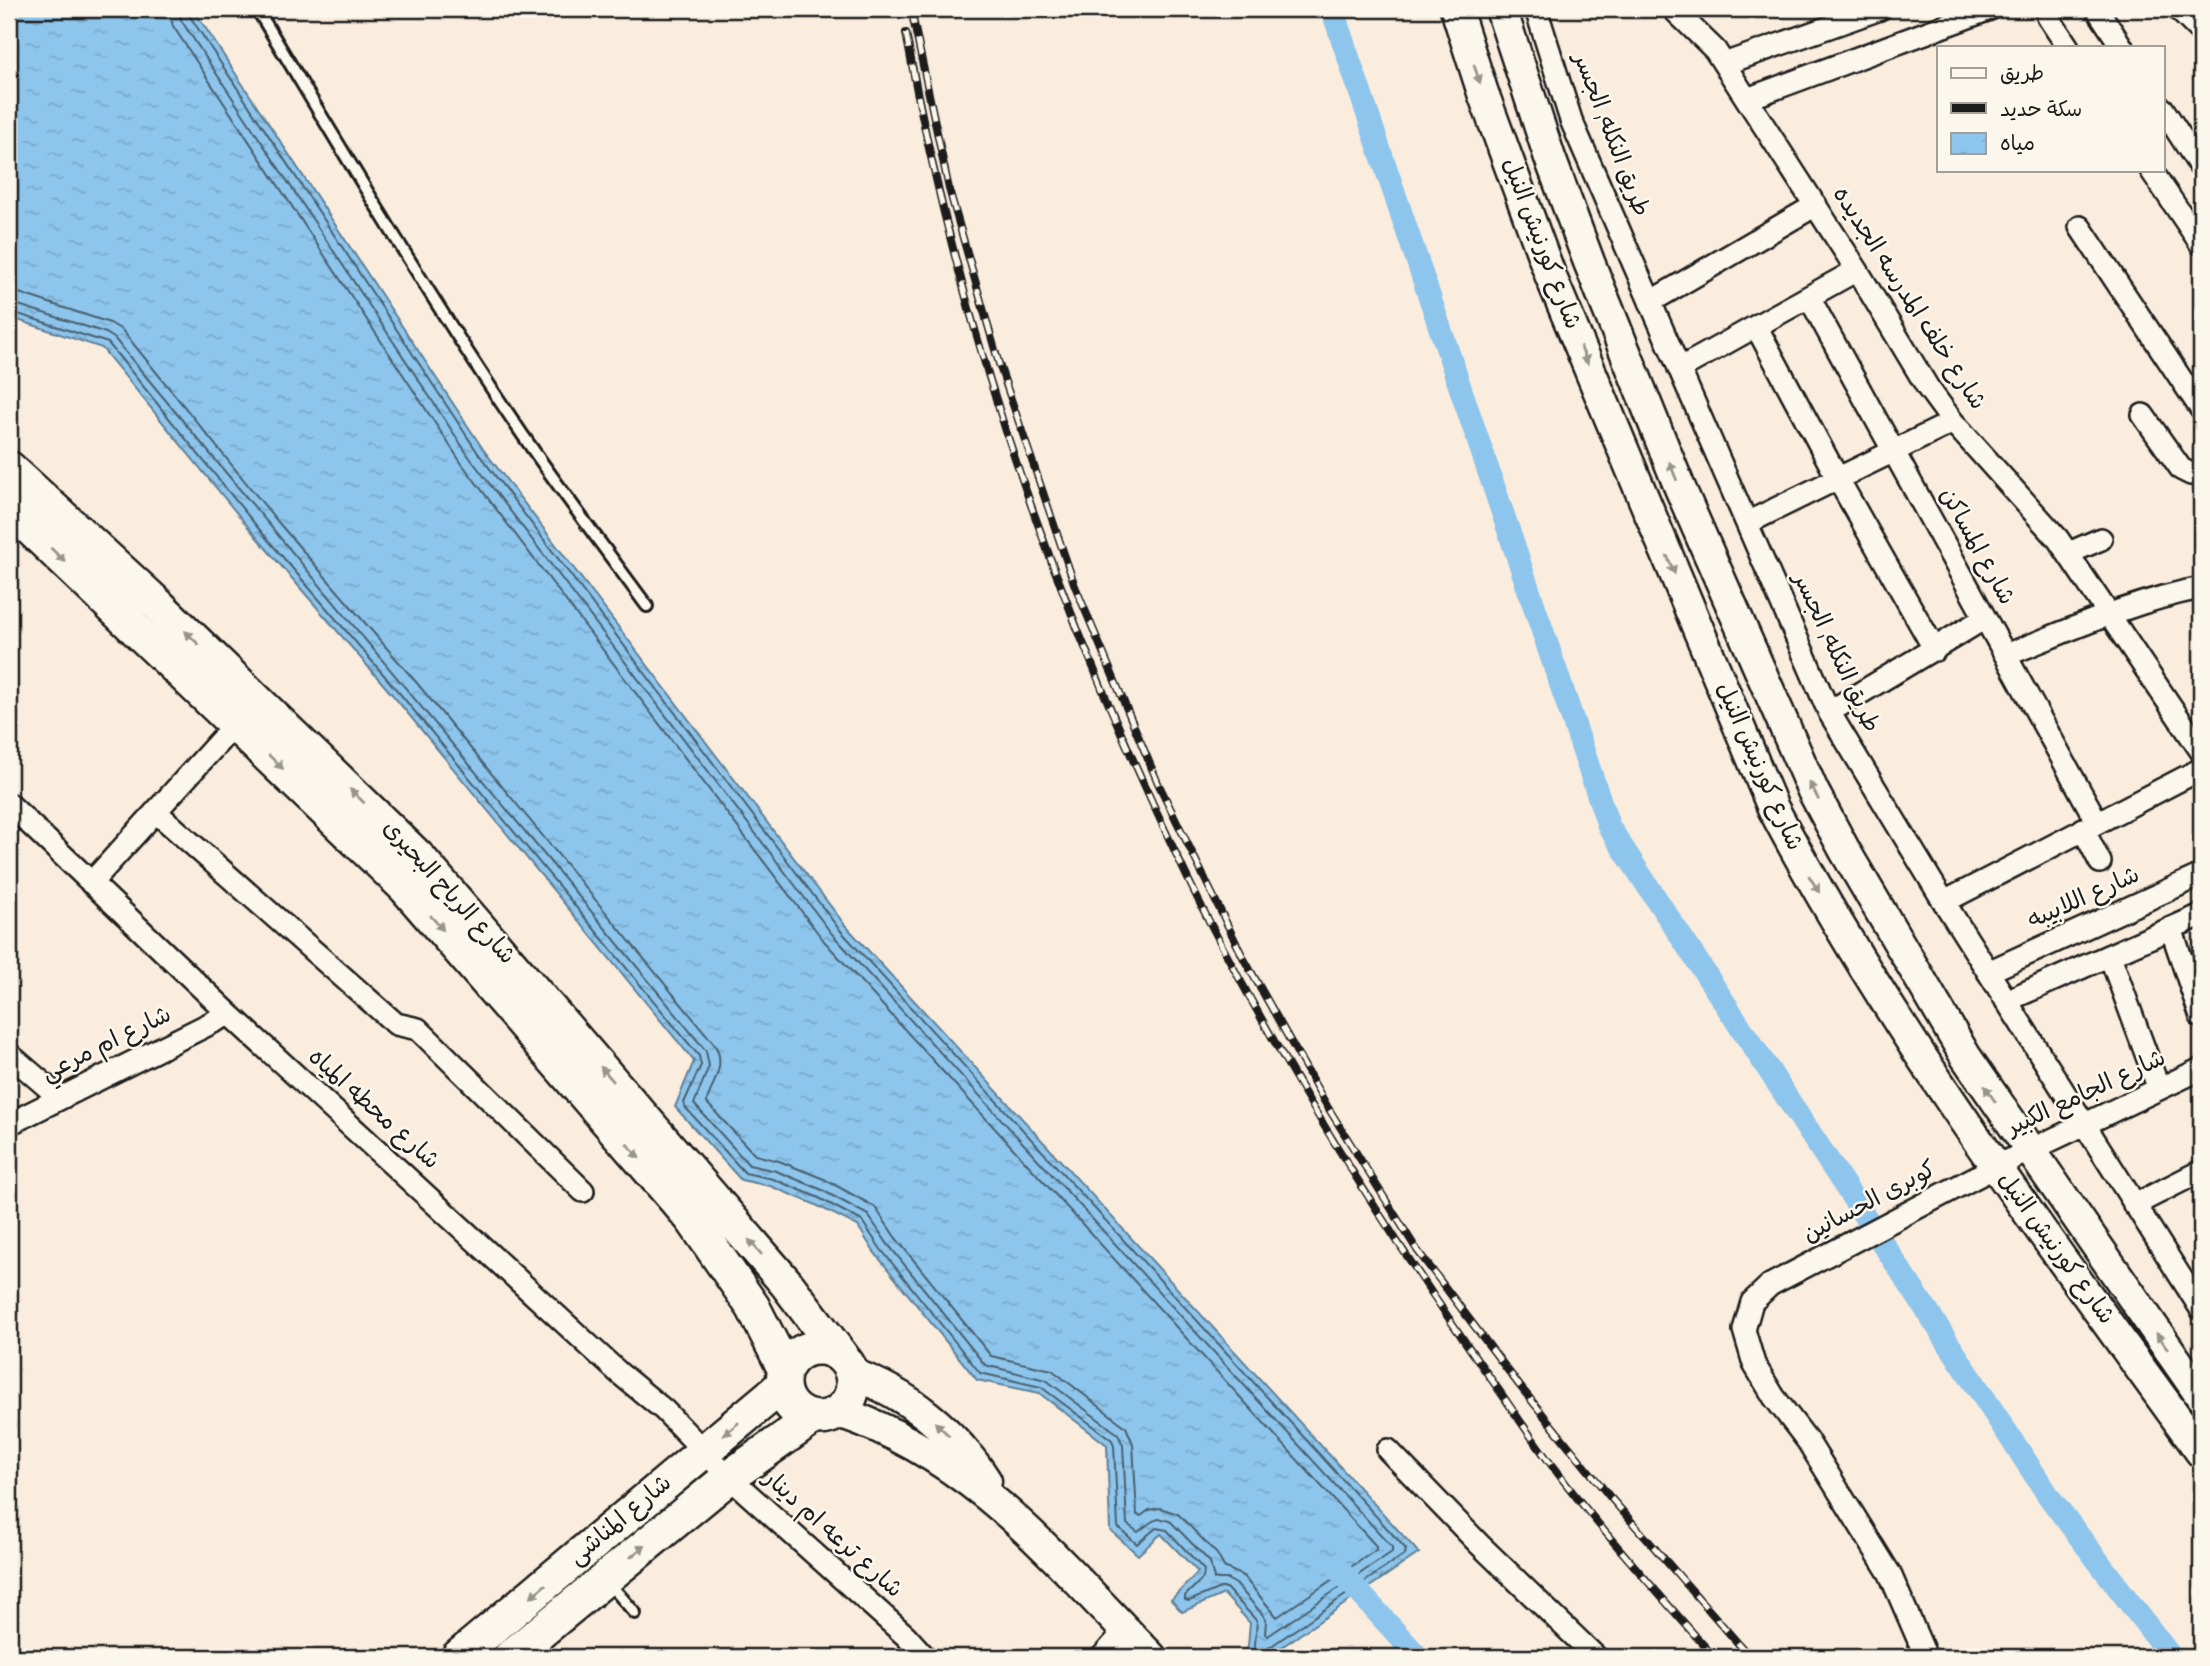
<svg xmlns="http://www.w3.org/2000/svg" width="2210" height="1666" viewBox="0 0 2210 1666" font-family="'Indie Flower','Playpen Sans Arabic',sans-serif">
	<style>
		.water { fill: url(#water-ripples); stroke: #608199; stroke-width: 2 }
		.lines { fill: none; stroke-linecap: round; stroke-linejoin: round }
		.shore { stroke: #49606f; stroke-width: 2 }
		.canal { stroke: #8dc5ec; stroke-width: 23 }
		.service-casing { stroke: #1c1c1c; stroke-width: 16 }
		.minor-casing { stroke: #1c1c1c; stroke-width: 26 }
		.secondary-casing { stroke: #1c1c1c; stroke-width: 35 }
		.primary-casing { stroke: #1c1c1c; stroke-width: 38 }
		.service { stroke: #fbf7ec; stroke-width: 10 }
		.minor { stroke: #fbf7ec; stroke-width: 21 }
		.secondary { stroke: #fbf7ec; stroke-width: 30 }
		.primary { stroke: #fbf7ec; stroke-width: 33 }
		.rail-casing { stroke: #1c1c1c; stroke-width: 8 }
		.rail { stroke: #fbf7ec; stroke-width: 5; stroke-dasharray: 16; stroke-linecap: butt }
		.oneway { fill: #97948e }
		.labels { text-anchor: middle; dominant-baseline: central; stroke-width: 5; stroke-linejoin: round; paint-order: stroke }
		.street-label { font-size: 24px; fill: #1c1c1c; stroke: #fbf7ec }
	</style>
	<defs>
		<pattern id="water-ripples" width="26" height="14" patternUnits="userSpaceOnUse" patternTransform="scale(1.75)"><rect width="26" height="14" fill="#8dc5ec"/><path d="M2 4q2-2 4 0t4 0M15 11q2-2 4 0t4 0" fill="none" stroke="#79a9ca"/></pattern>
	</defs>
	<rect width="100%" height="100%" fill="#faedde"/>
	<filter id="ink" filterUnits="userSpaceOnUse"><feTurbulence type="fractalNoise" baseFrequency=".0143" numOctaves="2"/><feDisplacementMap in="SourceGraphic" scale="14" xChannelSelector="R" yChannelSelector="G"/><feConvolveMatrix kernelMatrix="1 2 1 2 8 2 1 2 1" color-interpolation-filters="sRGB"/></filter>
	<g filter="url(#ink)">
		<path class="water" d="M9,9H193L483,449L845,925L1419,1553L1267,1657H1247L1250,1623L1224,1594L1182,1612L1171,1600L1198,1572L1161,1534L1138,1555L1110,1530L1107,1445L1039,1393L977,1380L874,1252L858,1226L814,1204L770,1186L741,1180L675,1107L694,1061L396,699L258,539L102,348L9,317Z"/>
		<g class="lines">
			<path class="shore" d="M187,9L189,15L478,453L839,929L1406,1549L1405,1554L1267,1649L1264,1657
				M9,292L19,293L110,323L122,330L278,522L416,682L715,1045C726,1064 714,1081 707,1100V1103L755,1155L779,1161L824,1179L875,1207L895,1237L991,1356L1052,1370L1126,1427L1133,1444L1137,1515L1141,1516L1149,1510L1160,1508L1178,1514L1217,1554L1224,1567L1243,1576L1277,1617L1376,1550V1546L824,941L462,464L173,26L168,9
				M9,302L106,333L114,338C311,576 511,812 706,1051L709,1066L694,1104L749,1165L776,1171L820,1189L868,1215L887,1243L985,1365L1046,1380L1118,1434L1123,1445L1127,1524L1138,1532C1149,1524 1156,1514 1171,1522L1210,1562L1214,1579H1227L1236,1584L1263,1615L1266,1621L1265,1634L1268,1636L1392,1552V1547L832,934L470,458L181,20L179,9
				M9,311L108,343L263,534L401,695L699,1056L701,1065L684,1103L685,1107L745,1173L773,1179L817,1197L862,1221L880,1248L980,1373L1041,1387L1112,1440L1114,1446L1118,1527L1137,1544L1156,1528L1167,1530L1204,1570L1203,1578L1185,1596V1600L1189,1601L1220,1588H1226L1257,1621L1254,1657"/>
			<path class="canal" d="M1332,9L1609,827L2050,1498L2171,1657
				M1339,1570L1418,1657"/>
			<defs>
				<path id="service" d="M257,9C343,151 428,296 522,434C562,492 605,549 647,606
					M607,1581L635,1613"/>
				<path id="minor" d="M1536,9L1571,120L1829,712L1944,902L2201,1309
					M1673,9L1715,50L1857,270L1928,388L1953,422L2058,539L2201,751
					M2097,9L2122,47
					M2178,9L2201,32
					M2048,17L2068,47
					M1724,64L1880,9
					M1747,99L1990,9
					M2163,109L2201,168
					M2151,170L2201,244
					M2080,227L2201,409
					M1809,297L2097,822
					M1650,302L1816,205
					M1756,326L1838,479L1935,650
					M1679,369L1857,270
					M2143,415L2181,469L2191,474H2201
					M1747,523L1953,422
					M2069,553L2101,539
					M2006,655C2070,630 2133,601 2201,588
					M1829,712L1985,618
					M9,804L229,1014L619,1373L664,1410L729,1477L906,1636L925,1657
					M156,812L396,1024L418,1029L583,1191
					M2083,829L2100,862
					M91,883L236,723
					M1944,902L2201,769
					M2171,928L2201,1017
					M2110,956L2159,1089
					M1988,972L2201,875
					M2006,1001L2201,915
					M9,1054L60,1098
					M9,1124L229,1014
					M2134,1205L2201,1171
					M1388,1450L1479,1544L1596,1657
					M1102,1657L1125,1631
					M1926,1657L1890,1574L1807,1440L1774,1397L1754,1364L1744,1330L1752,1302L1770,1285L1995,1167L2201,1069"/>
				<path id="secondary" d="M1456,9L1483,93L1551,277L1773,808C1894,1037 2050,1243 2201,1452
					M1501,9L1550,158L1589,262L1680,488L1813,791L1845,851L1966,1057L2201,1396
					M852,1374C907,1393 954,1431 986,1481
					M839,1412C973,1456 1055,1559 1151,1657"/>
				<path id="primary" d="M9,468L155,602L420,859L786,1283L843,1358
					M9,508L405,887L692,1219L753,1307L785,1370
					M783 1383a35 35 0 1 1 70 0a35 35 0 1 1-70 0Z
					M458,1657L783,1385
					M510,1657L729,1477L813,1418"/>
			</defs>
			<use href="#service" class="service-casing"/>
			<use href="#minor" class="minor-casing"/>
			<use href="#secondary" class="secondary-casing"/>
			<use href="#primary" class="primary-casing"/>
			<use href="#service" class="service"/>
			<use href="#minor" class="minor"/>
			<use href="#secondary" class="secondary"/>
			<use href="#primary" class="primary"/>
			<defs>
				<path id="rail" d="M911,9L949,189L999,364L1075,586L1158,783L1244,959L1327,1106L1417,1250L1519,1385L1610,1497L1750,1657
					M906,33C951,285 1029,529 1134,762C1158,815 1182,869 1209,921C1289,1077 1383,1225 1484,1369C1507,1401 1529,1435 1553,1467C1603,1533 1660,1595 1714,1657"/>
			</defs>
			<use href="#rail" class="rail-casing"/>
			<use href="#rail" class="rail"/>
		</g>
		<defs><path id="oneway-solid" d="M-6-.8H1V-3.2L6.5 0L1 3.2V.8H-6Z" transform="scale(1.75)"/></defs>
		<g class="oneway">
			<use href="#oneway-solid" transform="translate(1477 74) rotate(71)"/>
			<use href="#oneway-solid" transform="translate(1584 355) rotate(67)"/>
			<use href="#oneway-solid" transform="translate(1673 471) rotate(-112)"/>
			<use href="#oneway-solid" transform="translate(58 555) rotate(44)"/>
			<use href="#oneway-solid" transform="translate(1671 565) rotate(67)"/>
			<use href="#oneway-solid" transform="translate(192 638) rotate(-136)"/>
			<use href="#oneway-solid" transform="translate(276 762) rotate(44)"/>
			<use href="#oneway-solid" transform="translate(1814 791) rotate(-117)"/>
			<use href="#oneway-solid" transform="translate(357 796) rotate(-136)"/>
			<use href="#oneway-solid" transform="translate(1814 884) rotate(58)"/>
			<use href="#oneway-solid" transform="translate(437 923) rotate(49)"/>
			<use href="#oneway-solid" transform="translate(607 1074) rotate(-131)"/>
			<use href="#oneway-solid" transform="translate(1990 1094) rotate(-124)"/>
			<use href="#oneway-solid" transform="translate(633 1151) rotate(49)"/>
			<use href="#oneway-solid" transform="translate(755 1247) rotate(-131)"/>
			<use href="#oneway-solid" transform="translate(2162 1341) rotate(-125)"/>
			<use href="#oneway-solid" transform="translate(731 1429) rotate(140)"/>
			<use href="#oneway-solid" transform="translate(942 1429) rotate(-137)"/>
			<use href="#oneway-solid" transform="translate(638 1551) rotate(-40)"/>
			<use href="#oneway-solid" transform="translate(538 1591) rotate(140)"/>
		</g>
	</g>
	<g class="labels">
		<g class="street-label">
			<text transform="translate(1610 135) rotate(69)">طريق النكله, الجسر</text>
			<text transform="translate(1540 244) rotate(69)">شارع كورنيش النيل</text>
			<text transform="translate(1908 299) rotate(57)">شارع خلف المدرسه الجديده</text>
			<text transform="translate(1976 547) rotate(61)">شارع المساكن</text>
			<text transform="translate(1835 653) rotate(65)">طريق النكله, الجسر</text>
			<text transform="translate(1758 767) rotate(66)">شارع كورنيش النيل</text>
			<text transform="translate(448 893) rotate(48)">شارع الرياح البحيرى</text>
			<text transform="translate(2084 899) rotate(-24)">شارع اللابيبه</text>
			<text transform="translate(107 1045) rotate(-26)">شارع ام مرعي</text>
			<text transform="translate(2087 1094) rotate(-25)">شارع الجامع الكبير</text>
			<text transform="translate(373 1110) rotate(42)">شارع محطه المياه</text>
			<text transform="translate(1870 1203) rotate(-28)">كوبرى الحسانين</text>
			<text transform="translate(2055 1249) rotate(54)">شارع كورنيش النيل</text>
			<text transform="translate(621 1521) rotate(-40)">شارع المناشى</text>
			<text transform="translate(832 1535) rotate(42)">شارع ترعه ام دينار</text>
		</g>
	</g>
	<rect width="2210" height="1666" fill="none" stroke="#fbf7ec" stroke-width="35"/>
	<rect x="18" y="18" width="2175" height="1631" fill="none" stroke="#1c1c1c" stroke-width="2.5" filter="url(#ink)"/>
	<rect x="1937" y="46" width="228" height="126" fill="#fbf7ec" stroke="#a29f99" stroke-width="2"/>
	<rect x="1951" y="68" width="35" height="10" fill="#fbf7ec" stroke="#a29f99" stroke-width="2"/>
	<text x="2000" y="80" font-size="21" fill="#1c1c1c">طريق</text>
	<rect x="1951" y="103" width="35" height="10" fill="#1c1c1c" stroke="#a29f99" stroke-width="2"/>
	<text x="2000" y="116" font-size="21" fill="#1c1c1c">سكة حديد</text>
	<rect x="1951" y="133" width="35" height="21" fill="url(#water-ripples)" stroke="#a29f99" stroke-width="2"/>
	<text x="2000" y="150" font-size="21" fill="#1c1c1c">مياه</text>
</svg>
